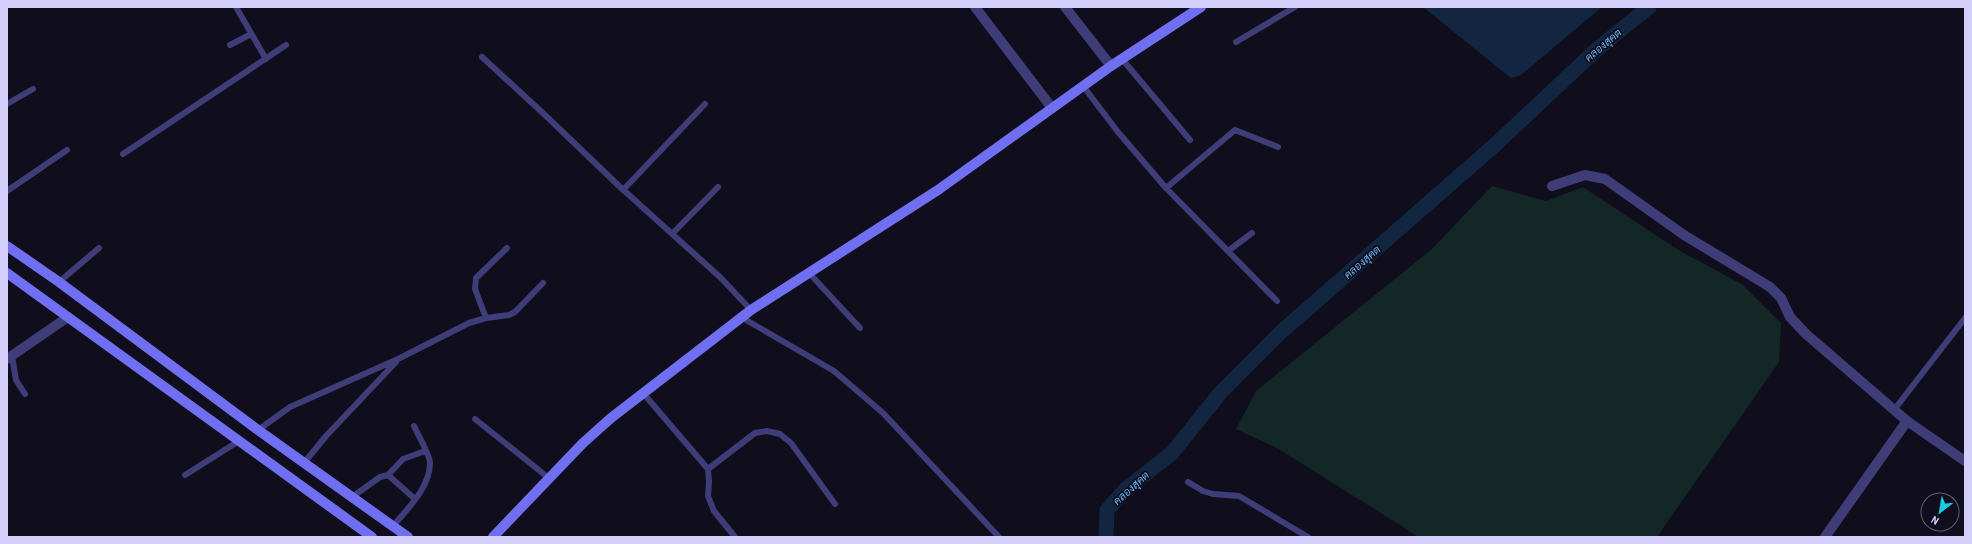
<svg xmlns="http://www.w3.org/2000/svg" width="1972" height="544" viewBox="0 0 1972 544" font-family="'Archivo Narrow',Sarabun,sans-serif">
	<style>
		.green { fill: #122726 }
		.water { fill: #122642 }
		.lines { fill: none; stroke-linecap: round; stroke-linejoin: round }
		.canal { stroke: #122642; stroke-width: 15 }
		.lane { stroke: #3f3d78; stroke-width: 6 }
		.street { stroke: #3f3d78; stroke-width: 10 }
		.secondary { stroke: #716ff1; stroke-width: 10 }
		.labels { text-anchor: middle; dominant-baseline: central; stroke-width: 3.5; stroke-linejoin: round; paint-order: stroke }
		.water-label { font-size: 11px; font-style: italic; fill: #67b2f0; stroke: #100e1d }
	</style>
	<rect width="100%" height="100%" fill="#100e1d"/>
	<path class="green" d="M1492,186L1546,201L1583,187L1675,248L1743,285L1781,323L1779,362L1657,537H1419L1277,448L1236,429L1256,391L1432,249Z"/>
	<path class="water" d="M1423,7H1602L1521,75L1511,78Z"/>
	<g class="lines">
		<path class="canal" d="M1106,537L1107,510L1126,489L1172,453L1221,392L1281,332L1496,144L1596,50L1649,7"/>
		<path class="lane" d="M236,7L266,59
			M1236,42L1295,7
			M230,45L251,34
			M482,57L545,115L619,186L721,278L751,310
			M1122,59L1190,140
			M1083,86L1118,132L1166,188L1277,301
			M7,104L33,89
			M123,154L286,45
			M1166,188L1235,130L1278,147
			M623,190L705,104
			M7,191L67,150
			M673,233L718,187
			M1228,251L1252,233
			M809,273L860,328
			M59,282L99,248
			M741,317L834,371L883,413L999,537
			M486,318L475,289L476,278L507,248
			M12,356L16,380L25,394
			M643,393L708,469L709,482L708,496L714,511L735,537
			M1894,410L1965,318
			M475,419L550,479
			M258,430L290,407L398,359L469,323L486,318L509,315L515,312L543,283
			M304,463L326,436L396,362
			M708,469L755,433L767,431L780,434L791,443L835,504
			M185,475L239,441
			M388,475L403,459L425,451
			M1188,482L1203,491L1213,494L1239,496L1308,537
			M352,497L380,477L388,475L415,499
			M393,526C407,509 430,488 430,463C430,455 418,435 414,426"/>
		<path class="street" d="M975,7L1052,108
			M1065,7L1111,66
			M1552,186L1585,175L1605,179L1684,235L1770,287L1781,298L1790,317L1806,334L1907,421L1965,461
			M7,359L68,317
			M1825,537L1907,421"/>
		<path class="secondary" d="M7,246L59,282L258,430L408,537
			M7,273L372,537
			M493,537L583,443L611,418L751,310L938,190L1111,66L1201,7"/>
	</g>
	<g class="labels">
		<g class="water-label">
			<text transform="translate(1603 45) rotate(-40)">คลองสุคต</text>
			<text transform="translate(1362 262) rotate(-41)">คลองสุคต</text>
			<text transform="translate(1131 488) rotate(-42)">คลองสุคต</text>
		</g>
	</g>
	<rect width="1972" height="544" fill="none" stroke="#d3cffa" stroke-width="16"/>
	<g transform="translate(1940 512) rotate(211)"><circle r="19" fill="#100e1d" stroke="#5e5b75"/>
	<path d="M0-3L7 15L0 10L-7 15Z" fill="#16cddf"/>
	<text y="-6" font-size="11" font-weight="bold" text-anchor="middle" fill="#d3cffa">N</text>
	</g>
</svg>
